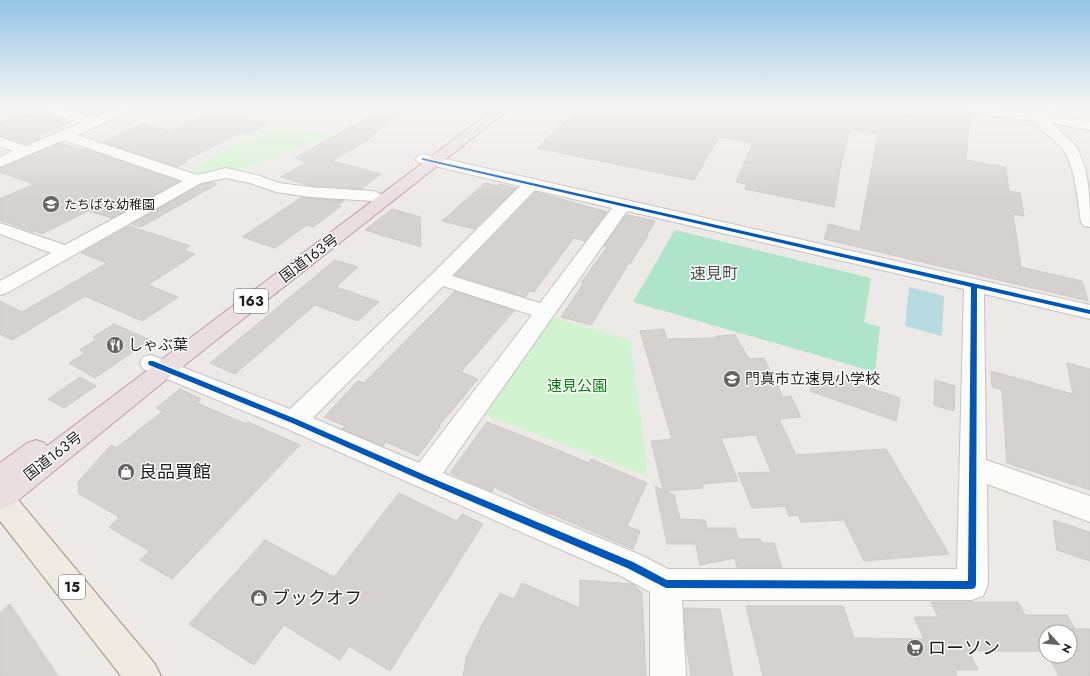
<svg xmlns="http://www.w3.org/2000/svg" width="1090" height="676" viewBox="0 0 1090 676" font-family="Jost,'Noto Sans JP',sans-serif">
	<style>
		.park { fill: #d2f3cf }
		.pitch { fill: #aee5ca }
		.water { fill: #b8dbe1 }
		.building { fill: #d4d1cf; stroke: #cfcac7 }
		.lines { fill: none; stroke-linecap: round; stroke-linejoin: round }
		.minor-casing { stroke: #c4c3c2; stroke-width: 2 }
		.major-casing { stroke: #a29582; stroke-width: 2 }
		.highway-casing { stroke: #c39baa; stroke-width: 2 }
		.minor { fill: #fcfcfb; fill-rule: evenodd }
		.major { fill: #f0eae3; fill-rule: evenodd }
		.highway { fill: #eadee1; fill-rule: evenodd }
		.cycleway-casing { stroke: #fff; stroke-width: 2 }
		.cycleway { fill: #0057b8; fill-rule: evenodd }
		.labels { text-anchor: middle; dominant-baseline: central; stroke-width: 3; stroke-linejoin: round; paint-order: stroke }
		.far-poi-label { font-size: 13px; fill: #1d1d1d; stroke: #fff; text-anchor: start }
		.shield { fill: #fff; stroke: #616161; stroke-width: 1 }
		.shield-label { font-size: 14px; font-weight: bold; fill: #1d1d1d }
		.street-label { font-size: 15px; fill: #1d1d1d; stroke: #fff }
		.poi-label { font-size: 15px; fill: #1d1d1d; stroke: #fff; text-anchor: start }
		.park-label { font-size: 15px; fill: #068008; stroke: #fff }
		.neighbourhood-label { font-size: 16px; fill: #505050; stroke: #fff }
		.near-poi-label { font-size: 18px; fill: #1d1d1d; stroke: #fff; text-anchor: start }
	</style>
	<rect width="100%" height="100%" fill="#ece9e6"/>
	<path class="park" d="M281,124L334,135L238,171L201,175L190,171L241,140Z
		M553,317L630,340L648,476L483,414Z"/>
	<path class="pitch" d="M675,230L871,278L864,322L880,327L875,372L633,302Z"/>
	<path class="water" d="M909,287L944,296L942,336L905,326Z"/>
	<path class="building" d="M63,107H107L108,108L89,115Z
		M386,107H406L369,139L332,161L381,174L361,189L311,186L281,177L307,162L295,158Z
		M580,107H629L648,110V107H721L731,109L733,107H892L890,112L927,118L928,107H949L952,111L970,114L966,160L1006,167L1009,191L1020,193L1024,216L1013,214L1021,267L1082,281L1088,301L824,239L829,224L860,232L878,134L850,129L841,165L834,207L745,189L747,184L736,182L753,143L719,137L694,180L537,148Z
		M214,111L269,124L249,134L241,132L184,161L187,162L177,167L102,142L142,124L169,131L173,130Z
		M25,114L37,117L46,114L72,122L36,136L42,138L26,144L0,136V123Z
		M60,143L83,150L86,149L179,181L112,218L88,211L42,234L35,231L33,232L0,220V199L34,184L0,172V168Z
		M211,182L217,184L141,227L131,224L202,184Z
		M485,183L497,186L499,184L516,188L474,229L442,221Z
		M536,192L607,212L585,241L574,238L534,292L530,291L525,297L455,275Z
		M302,197L344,201L337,205L341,206L313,227L307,225L275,248L242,237Z
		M392,209L420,217L421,247L365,230Z
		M628,215L655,221L647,235H648L630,264L629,263L591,325L561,317L583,284L581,283L607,247L604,246L625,216Z
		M129,226L190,246L183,250L195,254L148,285L178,297L142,321L85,296L12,340L0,334V301L22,312L107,263L81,253Z
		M335,260L358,267L336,287L379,302L358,321L315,305L235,374L210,363Z
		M455,291L514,311L461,372L478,379L439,426L440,427L418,456L386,442L383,446L342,429L345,426L324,417L358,381L364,383Z
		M114,324L150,340L95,378L69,363L85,353L80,350L97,339L93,337Z
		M664,329L667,339L717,338L716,336L735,335L749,359L764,358L783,397L791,396L801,417L779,419L796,455L886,449L949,554L864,561L844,520L801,522L798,515L789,516L785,506L752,508L738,473L771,472L756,435L721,438L738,481L702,484L703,488L666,491L674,495L680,519L705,520L707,528H735L738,539H760L762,543H774L782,568H737L735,558L700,565L696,544H667L655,486L663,490L651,441L672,439L640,331Z
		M1067,363L1090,369V490L1007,463L1002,390L992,387L991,371L1073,394Z
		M816,370L900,398L896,421L810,391Z
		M80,377L96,386L64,408L48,399Z
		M935,380L955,386L954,411L934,405Z
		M180,389L201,399L197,403L246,424L248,422L300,445L172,579L140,560L149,551L109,527L119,517L79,494L78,482L111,445L116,448L163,411L156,408Z
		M487,422L546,445L589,463L591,459L647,483L627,526L640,531L633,549L549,513L548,514L494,487L492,492L450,473Z
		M399,493L457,521L462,514L483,524L390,671L349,646L340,660L284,625L254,665L189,624L265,540L334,577Z
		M1053,520L1090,532V561L1057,550Z
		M580,580L633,584L642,593L646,676H463L466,658L482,625L500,593L514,599L522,583L580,608Z
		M931,602H1018L1025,615H1067L1075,629H1090V676H1059L1048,656H1070V632H1046V652L1045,651H969L978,670H955L957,676H763L746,606H843L854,638L924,639L914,617H938Z
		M10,604L58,676H0V613Z
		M684,608L720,609L733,676H691L686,643Z"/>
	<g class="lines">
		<defs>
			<path id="minor" d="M36,107H56L93,118L119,107H136L135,110L77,135L197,175L226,168L260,176L279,183L310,187L373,191L379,193L381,196L379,199L373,201L310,197L276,192L250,183L226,178L201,183L7,293L0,295V281L51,253L0,234V223L65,245L183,181L64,140L0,167V157L13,151L0,146V137L26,146L81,123L38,110Z
				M950,107H984L1038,113L1049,107H1062L1055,116L1090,122V130L1051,123C1058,130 1067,136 1074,144C1090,167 1090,199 1090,227L1084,226L1081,222C1078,203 1075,164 1063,150C1055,139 1042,133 1035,121L957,111L952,110Z
				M423,154L1090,305V319L984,294L986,460L1090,496V522L987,484L988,585L983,596L972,600H682L686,676H650V592L619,575L285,428L143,369L140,363L143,357L151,355L290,409L432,274L520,186L418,162L415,159L418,156ZM535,190L612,208L540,303L452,276ZM627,211L964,289L957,569H668L641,555L443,473ZM443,286L532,315L419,463L313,418Z"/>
			<path id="major" d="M0,487L10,490L155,664L161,676H121L0,521Z"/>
			<path id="highway" d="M497,107H512L172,375L10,507L0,510V463L27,443L36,440L45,443L47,446Z"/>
		</defs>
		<use href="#minor" class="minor-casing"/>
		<use href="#major" class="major-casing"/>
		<use href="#highway" class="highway-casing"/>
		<use href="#minor" class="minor"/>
		<use href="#major" class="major"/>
		<use href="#highway" class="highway"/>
		<defs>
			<path id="cycleway" d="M422,158L1090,310V314L977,288L976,585L975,588L972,589L666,588L627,568L421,480L292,423L149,365L148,363L149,361H153L296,419L427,476L633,562L667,580L968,581L971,287L423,160H422Z"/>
		</defs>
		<use href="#cycleway" class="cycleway-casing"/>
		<use href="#cycleway" class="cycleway"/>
	</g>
	<linearGradient id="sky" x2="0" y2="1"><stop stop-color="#95c4e5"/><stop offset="0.53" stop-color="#f6f5f4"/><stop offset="1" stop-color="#f6f5f4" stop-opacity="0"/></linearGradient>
	<rect width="1090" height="201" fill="url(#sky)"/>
	<defs>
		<symbol id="school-disc" viewBox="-11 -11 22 22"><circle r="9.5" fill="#656463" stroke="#fff"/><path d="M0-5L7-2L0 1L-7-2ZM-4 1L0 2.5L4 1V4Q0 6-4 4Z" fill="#fff"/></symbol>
		<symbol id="restaurant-disc" viewBox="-11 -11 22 22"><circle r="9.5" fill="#656463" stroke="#fff"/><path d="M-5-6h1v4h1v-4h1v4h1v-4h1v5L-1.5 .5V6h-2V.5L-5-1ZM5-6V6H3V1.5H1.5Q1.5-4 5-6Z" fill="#fff"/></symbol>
		<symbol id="shop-disc" viewBox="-11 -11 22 22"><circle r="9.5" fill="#656463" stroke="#fff"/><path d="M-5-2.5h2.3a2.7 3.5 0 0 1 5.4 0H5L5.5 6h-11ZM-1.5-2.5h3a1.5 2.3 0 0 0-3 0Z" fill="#fff"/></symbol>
		<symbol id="supermarket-disc" viewBox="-11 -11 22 22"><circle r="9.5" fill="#656463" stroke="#fff"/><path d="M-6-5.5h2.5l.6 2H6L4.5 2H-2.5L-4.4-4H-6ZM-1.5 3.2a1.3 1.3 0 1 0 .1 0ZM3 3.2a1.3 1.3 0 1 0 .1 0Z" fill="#fff"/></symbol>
	</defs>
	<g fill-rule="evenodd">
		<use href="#school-disc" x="41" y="194" width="20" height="20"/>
		<use href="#restaurant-disc" x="105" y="335" width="20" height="20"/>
		<use href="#school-disc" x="722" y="369" width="20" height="20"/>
		<use href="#shop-disc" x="116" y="462" width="20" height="20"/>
		<use href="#shop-disc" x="249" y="588" width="20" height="20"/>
		<use href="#supermarket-disc" x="905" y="638" width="20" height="20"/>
	</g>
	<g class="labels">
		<g class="far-poi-label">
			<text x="64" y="204">たちばな幼稚園</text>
		</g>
		<g class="shield">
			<rect x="234" y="289" width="34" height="24" rx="3"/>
			<rect x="59" y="575" width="26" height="24" rx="3"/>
		</g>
		<g class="shield-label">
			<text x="251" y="301">163</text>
			<text x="72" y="587">15</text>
		</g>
		<g class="street-label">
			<text transform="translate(309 258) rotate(-37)">国道163号</text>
			<text transform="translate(53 456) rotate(-38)">国道163号</text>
		</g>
		<g class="poi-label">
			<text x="128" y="345">しゃぶ葉</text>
			<text x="745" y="379">門真市立速見小学校</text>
		</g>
		<g class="park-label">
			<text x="577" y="386">速見公園</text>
		</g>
		<g class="neighbourhood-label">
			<text x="714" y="273">速見町</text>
		</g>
		<g class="near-poi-label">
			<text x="139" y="472">良品買館</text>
			<text x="272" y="598">ブックオフ</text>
			<text x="928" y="648">ローソン</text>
		</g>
	</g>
	<g transform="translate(1058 644) rotate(117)"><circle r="19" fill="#ffffff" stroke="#a5a5a5"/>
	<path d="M0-3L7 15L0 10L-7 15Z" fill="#656463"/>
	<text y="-6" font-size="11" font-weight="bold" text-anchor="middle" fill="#1d1d1d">N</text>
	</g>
</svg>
